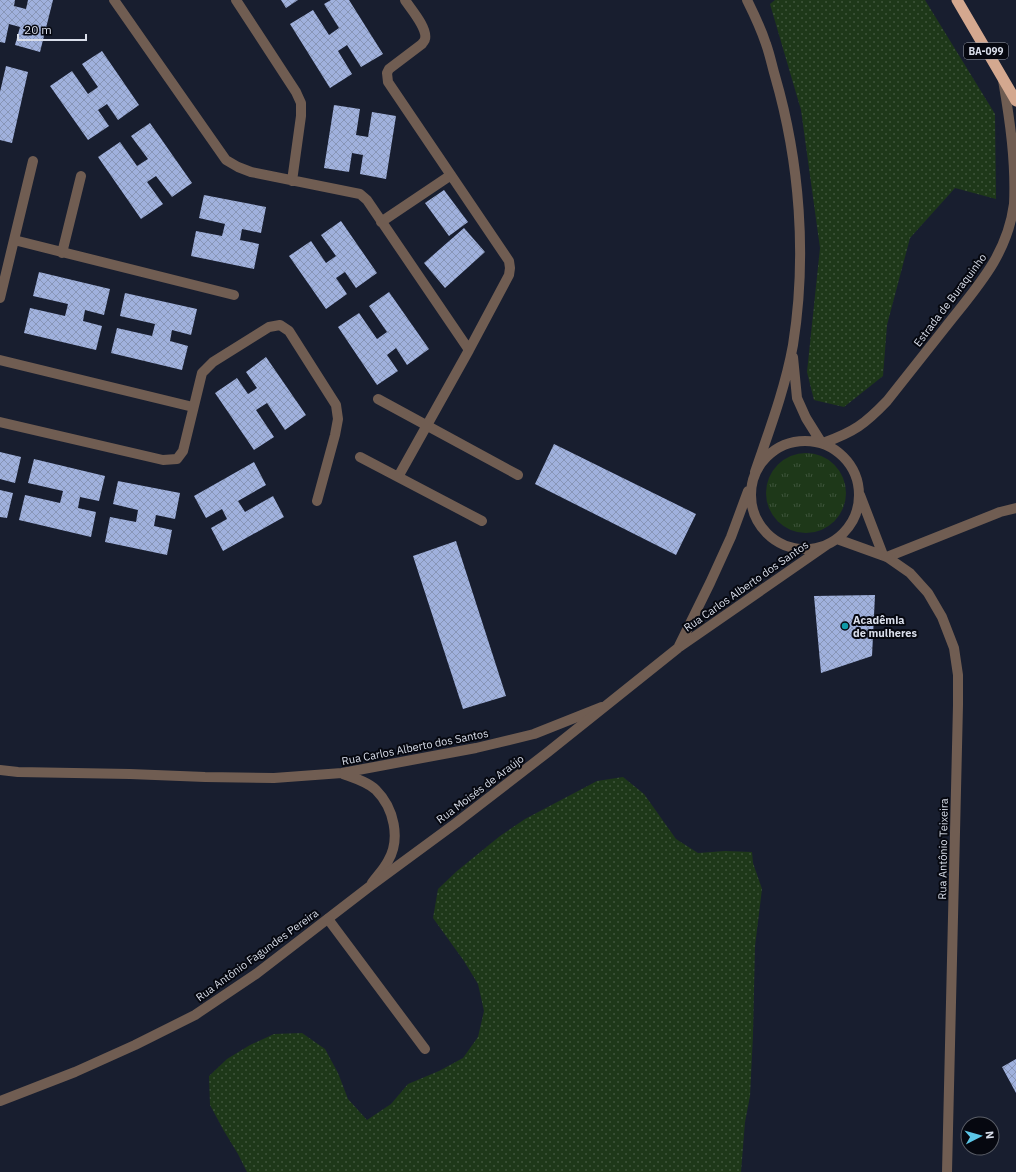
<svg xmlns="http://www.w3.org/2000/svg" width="1016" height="1172" viewBox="0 0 1016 1172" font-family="'IBM Plex Sans',sans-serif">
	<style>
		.grass { fill: url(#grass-dots) }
		.park { fill: url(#park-tufts) }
		.building { fill: url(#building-cross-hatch) }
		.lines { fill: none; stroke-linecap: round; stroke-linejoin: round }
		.service { stroke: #705d52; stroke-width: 10 }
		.minor { stroke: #705d52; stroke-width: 10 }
		.trunk { stroke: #d4a88f; stroke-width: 11 }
		.culture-dot { fill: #0f9aa8; stroke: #060810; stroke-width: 1.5 }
		.labels { text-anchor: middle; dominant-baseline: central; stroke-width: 4; stroke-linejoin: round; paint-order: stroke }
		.shield { fill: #060810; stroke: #9a9ea9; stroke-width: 1 }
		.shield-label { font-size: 10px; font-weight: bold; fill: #d9deea }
		.street-label { font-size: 11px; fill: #d9deea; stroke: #060810 }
		.poi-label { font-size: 11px; font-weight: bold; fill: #d9deea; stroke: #060810; text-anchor: start }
	</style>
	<defs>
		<pattern id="grass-dots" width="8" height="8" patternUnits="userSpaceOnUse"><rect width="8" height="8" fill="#1e3819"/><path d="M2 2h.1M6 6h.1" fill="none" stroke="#3e543b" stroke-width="1.8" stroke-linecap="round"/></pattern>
		<pattern id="park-tufts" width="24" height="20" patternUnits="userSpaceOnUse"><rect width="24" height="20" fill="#1e3819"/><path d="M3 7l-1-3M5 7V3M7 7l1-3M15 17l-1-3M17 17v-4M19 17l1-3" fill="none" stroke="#3e543b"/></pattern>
		<pattern id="building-cross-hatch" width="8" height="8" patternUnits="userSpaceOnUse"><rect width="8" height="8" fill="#a0b1dd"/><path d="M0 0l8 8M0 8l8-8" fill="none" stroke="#8896b7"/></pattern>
	</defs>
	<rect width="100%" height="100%" fill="#181e2f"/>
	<path class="grass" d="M775,0H925L995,114L996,199L955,188L910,238L887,325L883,376L844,407L814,400L807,372L820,248L801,110L770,4Z
		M623,777L644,794L676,839L698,853L725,851L752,852L753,863L762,889L755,946L753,1035L750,1096L745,1122L741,1172H247L238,1154L224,1131L210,1105L209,1076L227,1059L250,1045L274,1034L302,1033L325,1049L338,1073L348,1099L367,1120L391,1104L408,1084L439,1071L463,1058L478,1037L484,1011L478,984L464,961L433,918L438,889L457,871L500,836L525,819L597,781Z"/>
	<path class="park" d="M766 493a40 40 0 1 1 80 0a40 40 0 1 1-80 0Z"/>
	<path class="building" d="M0,0H15L14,6L26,9L28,0H53L40,52L15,45L20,27L9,24L5,43L0,42Z
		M281,0H298L286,8Z
		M331,0H349L383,54L361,67L347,45L338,51L352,74L330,88L290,24L313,10L329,35L339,28L324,4Z
		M102,51L139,105L118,120L107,104L98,110L109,126L88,140L50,86L72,71L88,94L98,87L82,64Z
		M6,66L28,72L12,143L0,140V92Z
		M334,105L360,109L356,135L368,137L372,112L396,116L386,179L360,174L363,155L352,153L349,172L324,168Z
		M150,123L192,183L172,197L156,176L147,182L163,204L141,219L98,157L120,142L137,166L148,159L131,136Z
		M444,190L468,222L449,236L425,203Z
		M204,195L266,207L261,233L242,229L240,240L259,244L254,269L191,256L196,231L222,236L225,224L199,218Z
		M341,221L377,273L356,288L345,272L336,278L347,294L326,309L289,256L311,241L326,263L336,256L321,235Z
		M464,228L485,252L445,288L424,263Z
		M39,272L110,289L104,315L85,310L83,321L102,326L96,350L24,333L30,308L65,316L68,304L33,296Z
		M389,292L429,349L407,365L396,348L387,355L398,371L377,385L338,327L359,313L377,339L387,332L369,306Z
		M125,293L197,309L191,335L172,330L170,341L188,346L182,370L111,353L117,328L152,336L155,324L120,316Z
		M266,357L306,415L285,430L267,403L256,410L274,437L254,450L215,393L237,378L248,394L257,388L246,372Z
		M554,444L696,514L676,555L535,484Z
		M0,452L21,457L15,483L0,479Z
		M34,459L105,476L99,501L80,497L78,508L96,512L91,537L19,520L25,495L60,503L63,491L28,483Z
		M254,462L266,485L238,501L245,512L273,496L284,517L223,551L211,528L227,519L222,509L206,518L194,496Z
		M118,481L180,493L175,519L156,515L154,526L172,530L167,555L105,542L110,517L136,522L138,510L113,504Z
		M0,490L13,493L7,518L0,517Z
		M456,541L506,696L463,709L413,556Z
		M875,595L872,656L821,673L814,596Z
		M1016,1059V1093L1002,1067Z"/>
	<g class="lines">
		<path class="service" d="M114,0L226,160L238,167L251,172L360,194L367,200L469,350L398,477
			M236,0L296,92L301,103V116L292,181
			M405,0C410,8 428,28 425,39C425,41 423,42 422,44L389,69L387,73L388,82L509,261L510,268L509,275L469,350
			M381,222L451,175
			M14,240L234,295
			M62,253L81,176
			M0,298L33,161
			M0,360L193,407
			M378,399L518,475
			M0,422L163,460L177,459L183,451L202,373L213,362L269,327L280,325L289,331L336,405L338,419L335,435L317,501
			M360,457L482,521
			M887,557L1000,512L1016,508
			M0,770L18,772L130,774L205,777L274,778L342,773L476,748L534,734L602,707
			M343,774C354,778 368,782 376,790C394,808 401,839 388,861C384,869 377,876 372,883
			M328,919L425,1049"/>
		<path class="minor" d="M747,0C754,14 761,29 766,44C770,55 772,66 775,76C800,162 807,257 793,345C785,389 769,431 755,472
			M793,357L797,398L806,418L821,442
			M751 495a54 54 0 1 1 108 0a54 54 0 1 1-108 0Z
			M823,443C854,432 865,424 887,401C906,377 925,353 944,329C975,289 1007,257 1014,204C1016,162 1010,121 1003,80
			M860,495L883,555
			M837,539L887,557L910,573L928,593L942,617L954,648L958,675V705L947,1172
			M679,646L710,583L731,537L748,491
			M0,1101L75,1072L135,1045L195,1015L256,974L369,887L456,823L548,752L678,648L828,544"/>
		<path class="trunk" d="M957,0L1016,101"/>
	</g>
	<circle class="culture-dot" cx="845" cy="626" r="4"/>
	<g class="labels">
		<rect class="shield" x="964" y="43" width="44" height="16" rx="3"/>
		<g class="shield-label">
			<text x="986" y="51">BA-099</text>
		</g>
		<g class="street-label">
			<text transform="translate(950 300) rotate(-53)">Estrada de Buraquinho</text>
			<text transform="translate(746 586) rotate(-35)">Rua Carlos Alberto dos Santos</text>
			<text transform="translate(415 747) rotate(-11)">Rua Carlos Alberto dos Santos</text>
			<text transform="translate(480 789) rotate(-37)">Rua Moisés de Araújo</text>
			<text transform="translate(943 849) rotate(-89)">Rua Antônio Teixeira</text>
			<text transform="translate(257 955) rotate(-36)">Rua Antônio Fagundes Pereira</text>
		</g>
		<g class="poi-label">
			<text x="853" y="620">Acadêmia<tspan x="853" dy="13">de mulheres</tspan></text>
		</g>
	</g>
	<g transform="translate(980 1136) rotate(84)"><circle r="19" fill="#060810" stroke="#5a5e67"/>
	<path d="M0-3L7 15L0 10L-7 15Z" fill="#5cc7e8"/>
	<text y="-6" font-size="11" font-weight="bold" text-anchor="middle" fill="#d9deea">N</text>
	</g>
	<path d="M18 34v6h68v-6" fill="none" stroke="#d9deea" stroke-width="2"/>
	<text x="24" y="34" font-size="12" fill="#d9deea" stroke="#060810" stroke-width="3" paint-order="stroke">20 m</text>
</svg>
